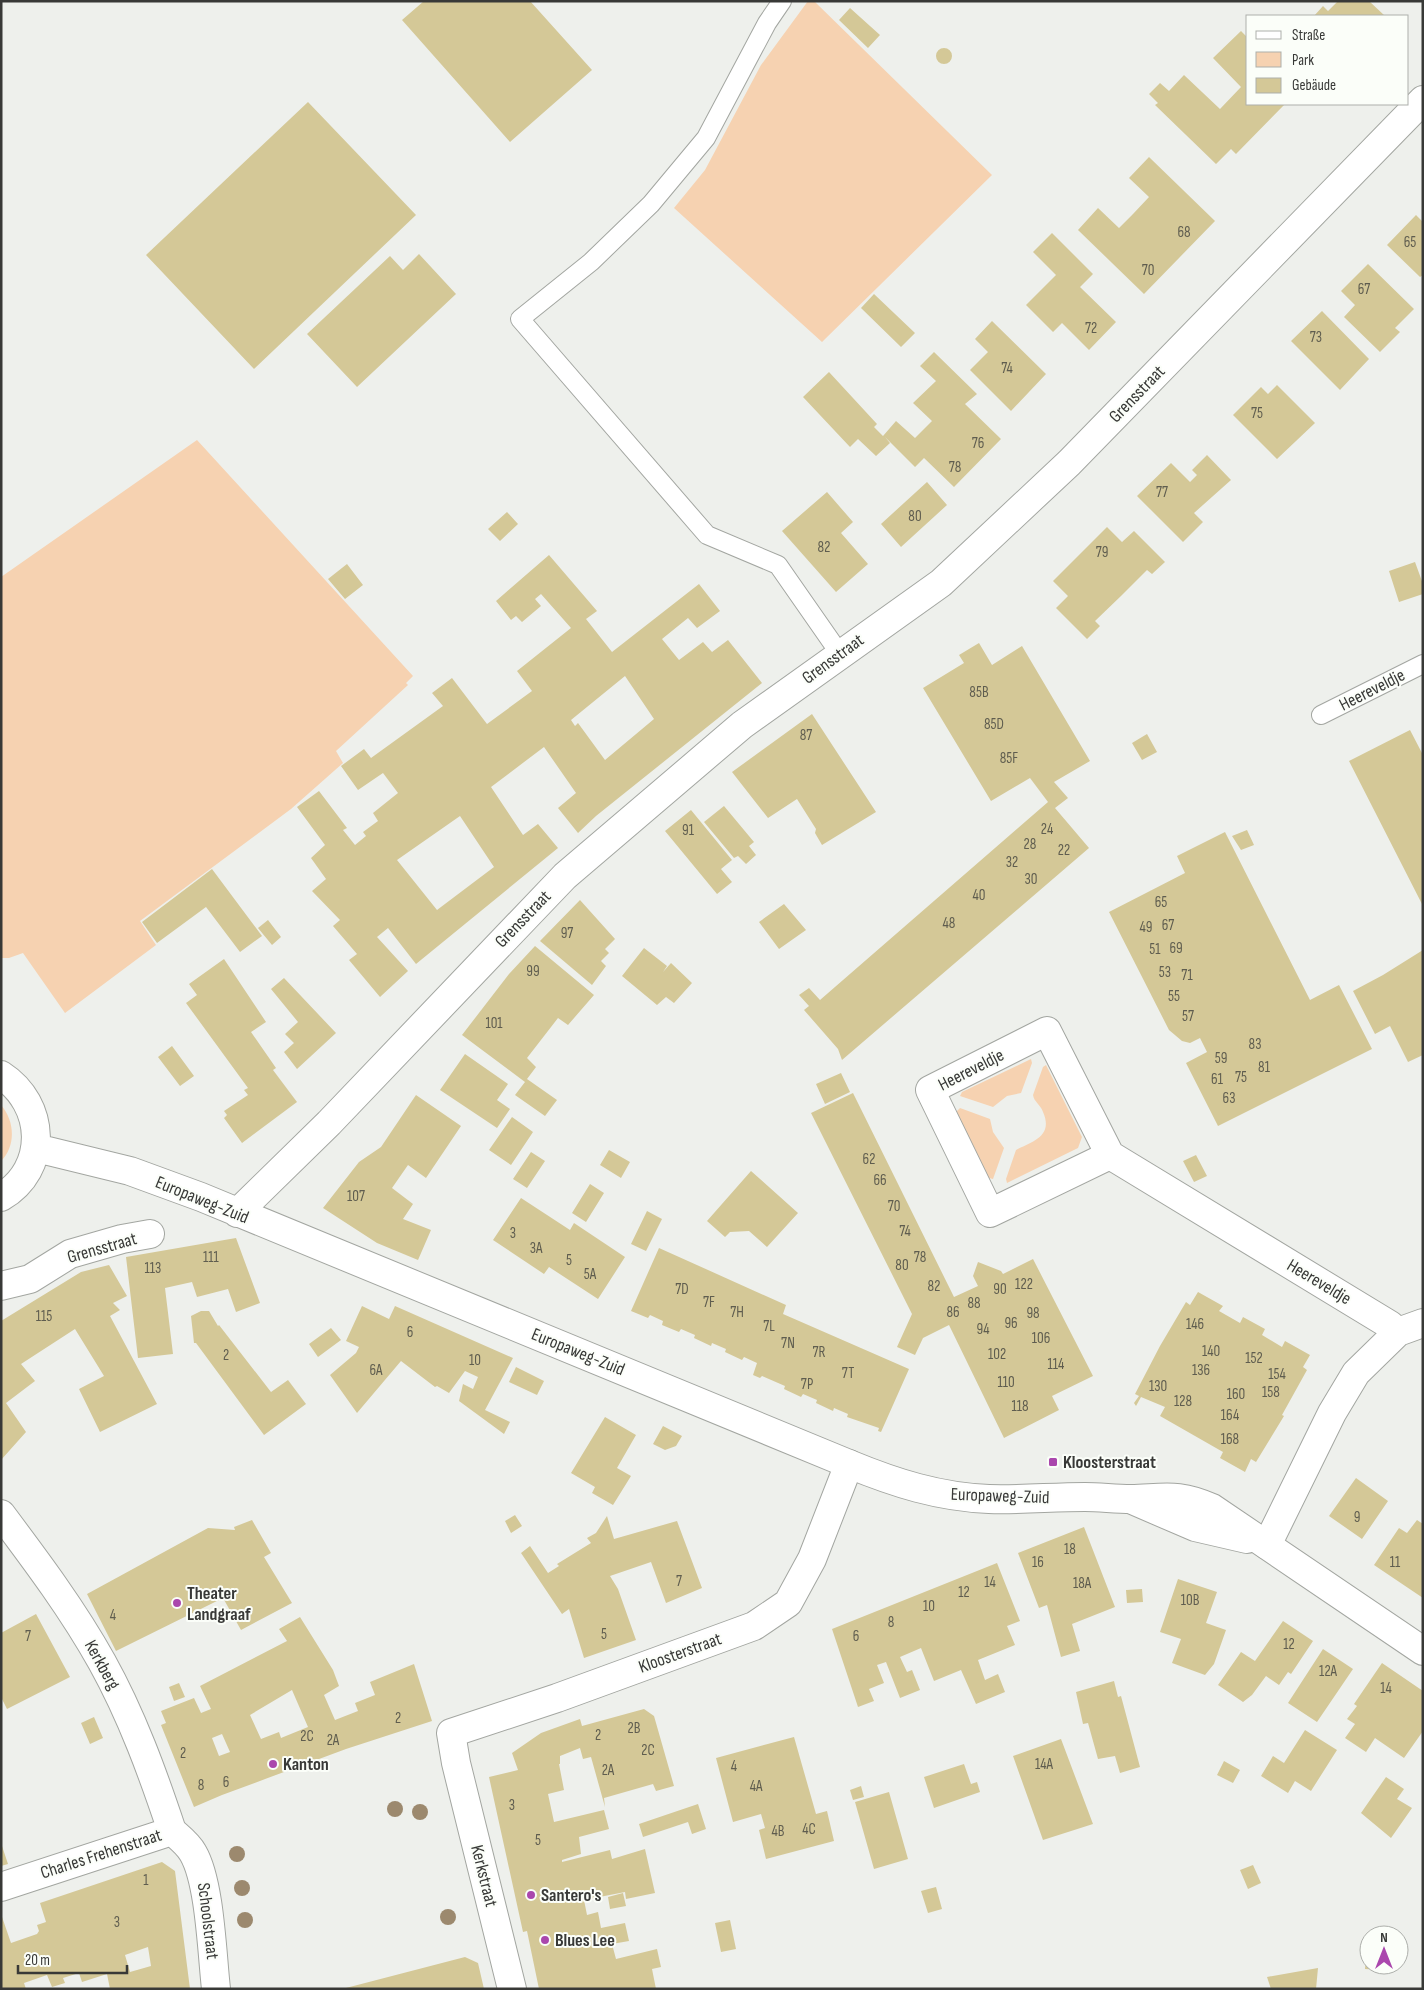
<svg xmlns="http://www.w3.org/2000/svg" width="1424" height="1990" viewBox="0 0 1424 1990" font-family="'Sofia Sans Condensed',sans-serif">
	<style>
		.green { fill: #f6d2b1 }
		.building { fill: #d4c897; fill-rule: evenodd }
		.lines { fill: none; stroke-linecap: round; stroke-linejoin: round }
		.lane-casing { stroke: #a3a6a1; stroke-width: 20 }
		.street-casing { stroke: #a3a6a1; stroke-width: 30 }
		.secondary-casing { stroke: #a3a6a1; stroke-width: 30 }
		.lane { stroke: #fff; stroke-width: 18 }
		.street { stroke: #fff; stroke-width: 28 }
		.secondary { stroke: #fff; stroke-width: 28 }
		.tree { fill: #9c896e }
		.poi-dot { fill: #aa47ad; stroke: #fbfef9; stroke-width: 2 }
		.labels { text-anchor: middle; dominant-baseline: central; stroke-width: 4; stroke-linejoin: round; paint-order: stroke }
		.number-label { font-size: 15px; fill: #5f5d4f }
		.street-label { font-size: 18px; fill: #383937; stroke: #fbfef9 }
		.poi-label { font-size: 18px; font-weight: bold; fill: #383937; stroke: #fbfef9; text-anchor: start }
	</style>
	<rect width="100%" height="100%" fill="#eef0ec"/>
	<path class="green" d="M808,1H814L992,175L822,342L674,208L705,170L761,65Z
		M197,440L413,676L406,683L408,685L336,751L343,763L291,809L140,921L156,945L65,1013L23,953L9,958H1V577Z
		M1031,1059L1032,1063L1021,1093L1007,1096L993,1107L960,1096L962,1092Z
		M1046,1065L1082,1137L1078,1148L1007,1183L1006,1179L1016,1150C1031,1142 1054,1137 1043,1112C1041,1105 1034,1102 1033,1095L1043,1067Z
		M1,1105C15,1121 16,1146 1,1161Z
		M960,1108L990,1119L993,1132L1004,1148L993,1179L989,1178L956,1112Z"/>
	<path class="building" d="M424,1H530L592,70L510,142L402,20Z
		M1338,1H1369L1385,16H1314L1323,6L1328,11Z
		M850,8L880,35L868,48L839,20Z
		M1241,31L1248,38V104H1285L1236,154L1231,149L1216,164L1155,105L1158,103L1149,94L1160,83L1169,91L1184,75L1220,109L1241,87L1213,58Z
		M936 56a8 8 0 1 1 16 0a8 8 0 1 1-16 0Z
		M308,102L416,215L254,369L146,255Z
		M1149,157L1215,221L1144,294L1078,230L1098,208L1119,228L1133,214L1149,197L1129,178Z
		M1416,215L1423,222V275L1420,277L1387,245Z
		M1052,233L1093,274L1080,287L1116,322L1089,350L1062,323L1053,332L1026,305L1056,275L1033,252Z
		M419,254L456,294L357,387L307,334L390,256L403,270Z
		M1368,264L1414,309L1395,328L1400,332L1380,352L1344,317L1355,305L1341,291Z
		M874,294L915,333L901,347L861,308Z
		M1322,311L1369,359L1340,390L1291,341Z
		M992,321L1046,374L1011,411L970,370L988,352L975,339Z
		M934,352L977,394L965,404L1001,439L954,487L924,458L915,467L885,437L890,443L876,456L858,439L850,447L803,397L829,372L877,424L874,427L883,436L896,421L915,438L932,421L913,403L936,381L920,366Z
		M1277,385L1315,423L1277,459L1233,415L1261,387L1268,394Z
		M1207,455L1231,480L1194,513L1203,522L1183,542L1137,496L1171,463L1190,482L1197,475L1192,470Z
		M927,482L947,505L901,547L881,524Z
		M827,492L853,522L841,533L868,564L836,592L782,531Z
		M507,512L518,524L500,541L488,529Z
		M1107,527L1122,542L1134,531L1165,562L1152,574L1147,570L1121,596L1095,621L1100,626L1087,639L1056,608L1068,596L1053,581Z
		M549,555L597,611L586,619L612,652L699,584L720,611L697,628L688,618L662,639L679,660L703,642L712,652L728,640L762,683L596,816L578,833L558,808L576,793L544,747L491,787L523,835L538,824L558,848L416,964L388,928L377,937L408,971L380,997L349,960L357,954L333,926L340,920L312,891L326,879L311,858L325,845L297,807L319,791L347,828L343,830L355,845L366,836L363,832L378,821L373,813L398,793L383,773L358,790L341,766L364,749L371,758L443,706L432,693L452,678L487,724L532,691L517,671L571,628L541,594L535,599L541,606L522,622L516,616L511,620L496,601ZM625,676L654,719L605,760L578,723L575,726L571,720ZM460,816L494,867L437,910L397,860Z
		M1415,562L1423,584V594L1399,602L1389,571Z
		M347,564L363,585L345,599L328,579Z
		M979,643L992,665L1022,646L1090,761L1054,782L1068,798L1055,808L1089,848L842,1060L838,1049L804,1010L809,1006L799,995L809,988L820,1000L1048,802L1030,778L991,801L923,688L964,663L959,655Z
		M812,714L876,812L822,845L815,833L816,829L797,799L768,818L732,772Z
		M1410,730L1423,755V906L1349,761Z
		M1147,734L1157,752L1142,760L1132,743Z
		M724,806L754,842L749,846L756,855L746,864L738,856L734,858L704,822Z
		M691,810L732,860L721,869L732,882L717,894L665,831Z
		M1247,830L1254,845L1241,850L1232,836Z
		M1225,832L1310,1000L1339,985L1372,1049L1218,1126L1186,1063L1207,1052L1200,1038L1190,1043L1182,1041L1169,1030L1109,912L1185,873L1177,856Z
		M212,869L262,936L240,952L206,907L157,943L142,922Z
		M580,900L615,939L605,949L609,953L601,961L606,966L592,985L540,941Z
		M784,904L806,930L779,949L759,922Z
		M268,920L281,937L272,945L258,928Z
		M535,946L594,995L568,1025L558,1018L527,1058L536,1067L527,1079L557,1100L545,1116L515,1095L525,1082L462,1035L509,974Z
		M644,948L667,966L663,972L671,963L692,983L674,1003L666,997L657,1005L622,976Z
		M1423,950V1055L1408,1062L1390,1026L1375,1034L1353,991L1383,975Z
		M224,959L266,1022L251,1032L276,1068L273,1070L297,1102L242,1143L224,1118L227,1115L224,1111L248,1095L244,1090L248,1088L186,1003L197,995L189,984Z
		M284,978L336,1033L297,1069L284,1052L294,1043L285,1034L298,1022L271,989Z
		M172,1046L194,1076L180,1086L158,1057Z
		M465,1054L508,1084L497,1100L510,1109L497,1128L440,1090Z
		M841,1073L850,1092L825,1104L816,1084Z
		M853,1093L954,1297L978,1286L973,1276L978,1262L1001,1271L1003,1274L1033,1259L1093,1376L1052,1396L1059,1410L1004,1438L949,1325L923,1338L915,1355L897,1347L912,1314L811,1113Z
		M416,1095L461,1126L426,1178L408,1165L392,1188L413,1204L403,1219L431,1230L418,1260L377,1243L323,1208L359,1162L381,1147Z
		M512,1117L533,1132L511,1165L489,1150Z
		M609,1150L630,1162L621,1178L600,1165Z
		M531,1152L545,1161L527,1188L513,1179Z
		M1196,1155L1207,1176L1194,1182L1183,1161Z
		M751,1171L798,1213L767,1247L749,1231L730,1232L725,1237L707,1221Z
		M590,1184L604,1193L586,1222L572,1213Z
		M521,1198L570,1230L574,1223L625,1257L598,1299L549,1267L544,1274L493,1240Z
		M647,1211L662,1219L646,1251L631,1244Z
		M236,1238L260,1303L236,1312L228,1289L197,1297L192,1282L165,1288L173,1354L138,1358L126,1257Z
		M659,1248L786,1305L783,1314L909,1369L881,1432L878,1431L879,1428L847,1417L848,1414L834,1408L833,1411L816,1403L817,1400L803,1394L801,1397L784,1389L785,1386L762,1376L760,1378L753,1375L757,1363L744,1357L742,1360L725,1352L726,1349L712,1343L711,1346L694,1338L695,1335L681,1329L679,1332L662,1325L663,1321L650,1315L648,1318L631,1311Z
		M109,1265L127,1296L113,1303L120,1310L110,1316L157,1404L100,1432L79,1389L104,1376L75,1329L21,1364L35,1381L6,1403L26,1432L1,1460V1321L81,1272Z
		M1198,1292L1223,1306L1219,1311L1240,1323L1243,1317L1265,1329L1262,1335L1282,1347L1285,1341L1310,1355L1303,1367L1307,1370L1282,1415L1284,1416L1256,1462L1251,1459L1245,1472L1220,1458L1223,1452L1160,1416L1165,1407L1141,1397L1136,1406L1134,1403L1139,1396L1135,1394L1160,1346L1186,1302L1190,1305Z
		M362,1306L389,1319L395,1306L513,1358L485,1410L510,1422L504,1434L459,1401L463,1384L473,1389L478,1377L465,1371L449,1393L437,1386L435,1387L401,1361L357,1413L330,1375L356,1353L359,1347L346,1341Z
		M201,1311H209L218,1326L219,1325L271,1392L288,1380L306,1404L264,1435L196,1343H194L191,1316Z
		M331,1328L341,1340L318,1357L309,1344Z
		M516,1367L544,1381L537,1395L509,1382Z
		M605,1417L636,1435L617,1468L631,1476L613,1505L592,1493L595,1487L571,1473Z
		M663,1426L682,1436L676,1446L665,1450L653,1444Z
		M1356,1478L1388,1501L1362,1539L1329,1516Z
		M515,1515L522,1526L511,1533L505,1521Z
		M607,1516L614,1539L677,1521L702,1588L666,1603L651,1562L610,1576L618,1589L636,1640L584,1658L569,1609L562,1614L521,1553L530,1546L548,1573L559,1566L557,1564L591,1543L587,1538L596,1533Z
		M252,1520L271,1553L264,1557L292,1603L241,1630L223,1598L116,1651L87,1594L208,1528L235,1530L234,1527Z
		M1417,1520L1423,1524V1598L1374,1565L1399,1528L1407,1533Z
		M1084,1527L1115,1607L1072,1624L1080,1651L1061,1657L1047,1605L1039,1608L1018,1553Z
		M997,1563L1020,1621L1007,1626L1015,1645L978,1660L985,1680L998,1674L1005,1692L976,1704L961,1670L934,1681L921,1648L900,1657L907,1672L912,1670L920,1690L900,1698L886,1662L877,1665L884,1683L869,1689L874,1701L858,1707L832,1629Z
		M1178,1579L1217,1592L1206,1623L1226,1630L1214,1664L1205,1675L1172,1663L1181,1639L1160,1632Z
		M1142,1589L1143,1602L1127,1603L1126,1590Z
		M36,1614L70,1677L7,1709L1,1697V1633Z
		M300,1617L333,1670L339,1686L324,1695L335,1720L358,1711L355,1703L375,1695L370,1682L414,1664L432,1721L346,1749L222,1795L194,1807L161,1725L166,1723L161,1711L194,1698L201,1713L211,1709L200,1686L287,1641L279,1629ZM292,1690L308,1727L281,1738L279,1732L261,1739L250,1715ZM222,1734L230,1752L219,1756L212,1738Z
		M1283,1621L1313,1641L1291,1674L1288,1672L1279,1685L1266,1676L1252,1695L1243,1702L1218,1685L1241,1652L1255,1661Z
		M1323,1649L1353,1669L1317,1722L1288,1703Z
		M1382,1663L1423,1691V1731L1404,1758L1375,1738L1366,1752L1345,1738L1355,1724L1347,1719L1357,1706L1354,1704Z
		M1114,1681L1118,1697L1121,1696L1140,1767L1120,1773L1115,1756L1098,1759L1088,1723L1083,1724L1076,1692Z
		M179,1683L185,1697L174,1701L169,1687Z
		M644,1709L654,1716L674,1786L656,1791L653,1784L604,1798L605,1807L591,1757L583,1759L580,1748L560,1756V1764H559L564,1790L548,1794L554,1822L604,1810L609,1829L579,1837L581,1854L562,1860V1862L610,1850L612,1859L645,1849L655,1893L626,1899L625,1892L584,1900L587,1915L598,1912L601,1928L625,1923L629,1941L612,1944L616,1959L657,1949L661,1967L652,1969L656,1989H539L527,1931L523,1932L489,1777L518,1770L512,1753L541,1733L580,1719L582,1726Z
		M94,1717L103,1738L90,1744L81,1723Z
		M1305,1730L1337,1750L1311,1791L1295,1781L1288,1793L1261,1776L1273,1756L1284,1763Z
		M794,1737L816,1814L827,1811L834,1841L766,1859L759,1830L765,1828L761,1814L733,1822L716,1758Z
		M1061,1739L1093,1824L1043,1840L1013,1756Z
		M1224,1761L1240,1770L1233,1783L1217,1775Z
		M964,1764L971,1784L977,1782L980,1792L934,1808L924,1777Z
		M1386,1777L1404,1789L1397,1799L1412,1808L1391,1838L1361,1813Z
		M861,1786L864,1797L853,1800L850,1790Z
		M889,1792L908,1859L874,1869L855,1802Z
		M698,1804L706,1829L692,1834L688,1822L643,1837L639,1824Z
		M1,1843L8,1864L1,1866Z
		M162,1862L175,1871L190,1989H110L107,1974L82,1982L79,1973L63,1978L65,1983L52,1987L47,1975L24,1983L26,1989H1V1914L11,1943L37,1934L39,1931L37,1925L46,1922L40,1903ZM148,1947L151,1966L130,1972L125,1955Z
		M1253,1865L1261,1883L1248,1889L1240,1870Z
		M936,1887L942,1909L928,1913L921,1891Z
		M623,1893L626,1906L610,1909L608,1897Z
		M730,1920L736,1949L721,1952L715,1923Z
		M465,1957L478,1963L484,1989H342Z
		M1366,1958H1369V1965H1382L1381,1970L1365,1969Z
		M1318,1968L1316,1989H1271L1267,1977Z"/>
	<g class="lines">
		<defs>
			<path id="lane" d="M782,1L767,23L706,138L651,204L591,262L520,319L707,535L778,565L840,654
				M1321,715L1423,664"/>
			<path id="street" d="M1110,1155L1047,1031L930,1090L990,1213L1110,1155L1390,1325L1398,1332
				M1,1286L30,1279L70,1254L122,1239L150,1234
				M1,1514C37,1562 73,1610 102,1662C132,1716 153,1774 172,1831
				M1267,1545L1332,1413L1356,1373L1398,1332L1423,1323
				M172,1831C180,1838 188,1844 193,1853C210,1882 212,1954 216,1989
				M1,1887L172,1831
				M512,1989L456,1763L451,1733L557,1698L754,1626L788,1603L812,1559L849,1464"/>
			<path id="secondary" d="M1,1075C46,1104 49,1169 1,1197
				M36,1148L130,1171L201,1197L849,1464C895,1483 939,1497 989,1499C1021,1500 1053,1497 1085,1497C1100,1497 1115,1499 1131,1499C1165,1498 1179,1493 1212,1508L1423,1651
				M237,1213L329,1123L565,876L742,725L941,583L1069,463L1423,100
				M1130,1499L1195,1527L1247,1539"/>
		</defs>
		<use href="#lane" class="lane-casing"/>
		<use href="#street" class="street-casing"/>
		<use href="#secondary" class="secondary-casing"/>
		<use href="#lane" class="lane"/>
		<use href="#street" class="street"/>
		<use href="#secondary" class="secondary"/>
	</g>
	<g class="tree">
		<circle cx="395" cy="1809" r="8"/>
		<circle cx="420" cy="1812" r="8"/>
		<circle cx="237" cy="1854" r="8"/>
		<circle cx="242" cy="1888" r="8"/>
		<circle cx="448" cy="1917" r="8"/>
		<circle cx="245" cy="1920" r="8"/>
	</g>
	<g class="poi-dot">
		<rect x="1048" y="1457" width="10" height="10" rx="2.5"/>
		<circle cx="177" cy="1603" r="5"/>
		<circle cx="273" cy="1764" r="5"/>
		<circle cx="531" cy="1895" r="5"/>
		<circle cx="545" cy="1940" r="5"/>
	</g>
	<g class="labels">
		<g class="number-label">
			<text x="1184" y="232">68</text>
			<text x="1410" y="242">65</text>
			<text x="1148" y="270">70</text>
			<text x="1364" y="289">67</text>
			<text x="1091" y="328">72</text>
			<text x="1316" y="337">73</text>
			<text x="1007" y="368">74</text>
			<text x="1257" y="413">75</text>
			<text x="978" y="443">76</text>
			<text x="955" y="467">78</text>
			<text x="1162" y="492">77</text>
			<text x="915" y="516">80</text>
			<text x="824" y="547">82</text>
			<text x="1102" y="552">79</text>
			<text x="979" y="692">85B</text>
			<text x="994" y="724">85D</text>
			<text x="806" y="735">87</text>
			<text x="1009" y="758">85F</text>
			<text x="1047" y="829">24</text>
			<text x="688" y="830">91</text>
			<text x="1030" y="844">28</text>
			<text x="1064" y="850">22</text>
			<text x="1012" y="862">32</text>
			<text x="1031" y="879">30</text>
			<text x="979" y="895">40</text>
			<text x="1161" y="902">65</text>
			<text x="949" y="923">48</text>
			<text x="1168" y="925">67</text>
			<text x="1146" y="927">49</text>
			<text x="567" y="933">97</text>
			<text x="1176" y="948">69</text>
			<text x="1155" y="949">51</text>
			<text x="533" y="971">99</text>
			<text x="1165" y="972">53</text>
			<text x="1187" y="975">71</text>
			<text x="1174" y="996">55</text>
			<text x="1188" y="1016">57</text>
			<text x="494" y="1023">101</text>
			<text x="1255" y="1044">83</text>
			<text x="1221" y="1058">59</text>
			<text x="1264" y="1067">81</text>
			<text x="1241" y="1077">75</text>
			<text x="1217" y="1079">61</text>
			<text x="1229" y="1098">63</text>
			<text x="869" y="1159">62</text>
			<text x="880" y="1180">66</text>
			<text x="356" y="1196">107</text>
			<text x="894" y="1206">70</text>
			<text x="905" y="1231">74</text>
			<text x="513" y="1233">3</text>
			<text x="536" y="1248">3A</text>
			<text x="211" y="1257">111</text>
			<text x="920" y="1257">78</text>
			<text x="569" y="1260">5</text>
			<text x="902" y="1265">80</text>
			<text x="153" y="1268">113</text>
			<text x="590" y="1274">5A</text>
			<text x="1024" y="1284">122</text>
			<text x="934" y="1286">82</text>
			<text x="682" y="1289">7D</text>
			<text x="1000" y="1289">90</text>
			<text x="709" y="1302">7F</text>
			<text x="974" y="1303">88</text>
			<text x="737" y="1312">7H</text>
			<text x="953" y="1312">86</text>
			<text x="1033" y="1313">98</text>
			<text x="44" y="1316">115</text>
			<text x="1011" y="1323">96</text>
			<text x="1195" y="1324">146</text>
			<text x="769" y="1326">7L</text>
			<text x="983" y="1329">94</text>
			<text x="410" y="1332">6</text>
			<text x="1041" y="1338">106</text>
			<text x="788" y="1343">7N</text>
			<text x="1211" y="1351">140</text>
			<text x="819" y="1352">7R</text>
			<text x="997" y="1354">102</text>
			<text x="226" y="1355">2</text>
			<text x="1254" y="1358">152</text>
			<text x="475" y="1360">10</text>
			<text x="1056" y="1364">114</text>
			<text x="376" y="1370">6A</text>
			<text x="1201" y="1370">136</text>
			<text x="848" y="1373">7T</text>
			<text x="1277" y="1374">154</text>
			<text x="1006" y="1382">110</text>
			<text x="807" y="1384">7P</text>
			<text x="1158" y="1386">130</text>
			<text x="1271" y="1392">158</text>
			<text x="1236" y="1394">160</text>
			<text x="1183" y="1401">128</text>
			<text x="1020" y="1406">118</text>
			<text x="1230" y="1415">164</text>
			<text x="1230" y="1439">168</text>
			<text x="1357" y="1517">9</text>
			<text x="1070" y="1549">18</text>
			<text x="1038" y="1562">16</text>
			<text x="1395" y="1562">11</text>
			<text x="679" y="1581">7</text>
			<text x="990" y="1582">14</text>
			<text x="1082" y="1583">18A</text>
			<text x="964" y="1592">12</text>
			<text x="1190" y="1600">10B</text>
			<text x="929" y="1606">10</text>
			<text x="113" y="1615">4</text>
			<text x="891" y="1622">8</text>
			<text x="604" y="1634">5</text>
			<text x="28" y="1636">7</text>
			<text x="856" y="1636">6</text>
			<text x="1289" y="1644">12</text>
			<text x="1328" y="1671">12A</text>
			<text x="1386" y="1688">14</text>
			<text x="398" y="1718">2</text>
			<text x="634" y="1728">2B</text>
			<text x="598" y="1735">2</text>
			<text x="307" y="1736">2C</text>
			<text x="333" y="1740">2A</text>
			<text x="648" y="1750">2C</text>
			<text x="183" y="1753">2</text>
			<text x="1044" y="1764">14A</text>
			<text x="734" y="1766">4</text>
			<text x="608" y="1770">2A</text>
			<text x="226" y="1782">6</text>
			<text x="201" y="1785">8</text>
			<text x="756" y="1786">4A</text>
			<text x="512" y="1805">3</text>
			<text x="809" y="1829">4C</text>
			<text x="778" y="1831">4B</text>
			<text x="538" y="1840">5</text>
			<text x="146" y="1880">1</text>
			<text x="117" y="1922">3</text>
		</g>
		<g class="street-label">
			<text transform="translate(1137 394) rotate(-46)">Grensstraat</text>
			<text transform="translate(833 659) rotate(-36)">Grensstraat</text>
			<text transform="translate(1372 690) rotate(-27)">Heereveldje</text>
			<text transform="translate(523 919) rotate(-46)">Grensstraat</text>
			<text transform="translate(971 1070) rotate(-27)">Heereveldje</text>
			<text transform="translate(202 1200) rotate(22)">Europaweg-Zuid</text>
			<text transform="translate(102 1248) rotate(-16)">Grensstraat</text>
			<text transform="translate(1319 1282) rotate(31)">Heereveldje</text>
			<text transform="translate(578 1352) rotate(22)">Europaweg-Zuid</text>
			<text transform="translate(1000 1496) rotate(2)">Europaweg-Zuid</text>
			<text transform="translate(680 1653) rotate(-20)">Kloosterstraat</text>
			<text transform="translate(102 1665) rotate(61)">Kerkberg</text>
			<text transform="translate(101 1854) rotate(-18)">Charles Frehenstraat</text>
			<text transform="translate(484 1876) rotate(76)">Kerkstraat</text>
			<text transform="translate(208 1921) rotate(83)">Schoolstraat</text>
		</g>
		<g class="poi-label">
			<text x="1063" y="1462">Kloosterstraat</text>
			<text x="187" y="1593">Theater<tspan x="187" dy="21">Landgraaf</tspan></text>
			<text x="283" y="1764">Kanton</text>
			<text x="541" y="1895">Santero's</text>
			<text x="555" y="1940">Blues Lee</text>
		</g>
	</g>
	<rect width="1424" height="1990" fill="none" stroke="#383937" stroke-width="5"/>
	<rect x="1246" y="15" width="162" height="90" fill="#fbfef9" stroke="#adafab"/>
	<rect x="1256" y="31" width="25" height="8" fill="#ffffff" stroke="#adafab"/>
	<text x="1292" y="40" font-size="15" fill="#383937">Straße</text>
	<rect x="1256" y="52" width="25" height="15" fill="#f6d2b1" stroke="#adafab"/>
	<text x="1292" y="65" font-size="15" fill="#383937">Park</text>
	<rect x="1256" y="78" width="25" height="15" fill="#d4c897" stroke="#adafab"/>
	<text x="1292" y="90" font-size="15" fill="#383937">Gebäude</text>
	<g transform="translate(1384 1950)"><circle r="24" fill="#fbfef9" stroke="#adafab"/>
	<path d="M0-4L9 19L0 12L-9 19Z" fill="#aa47ad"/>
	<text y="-8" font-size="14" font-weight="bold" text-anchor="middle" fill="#383937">N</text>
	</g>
	<path d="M18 1965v8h109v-8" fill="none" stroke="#383937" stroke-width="2.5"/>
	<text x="25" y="1965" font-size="15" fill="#383937" stroke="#fbfef9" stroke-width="4" paint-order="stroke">20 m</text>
</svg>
